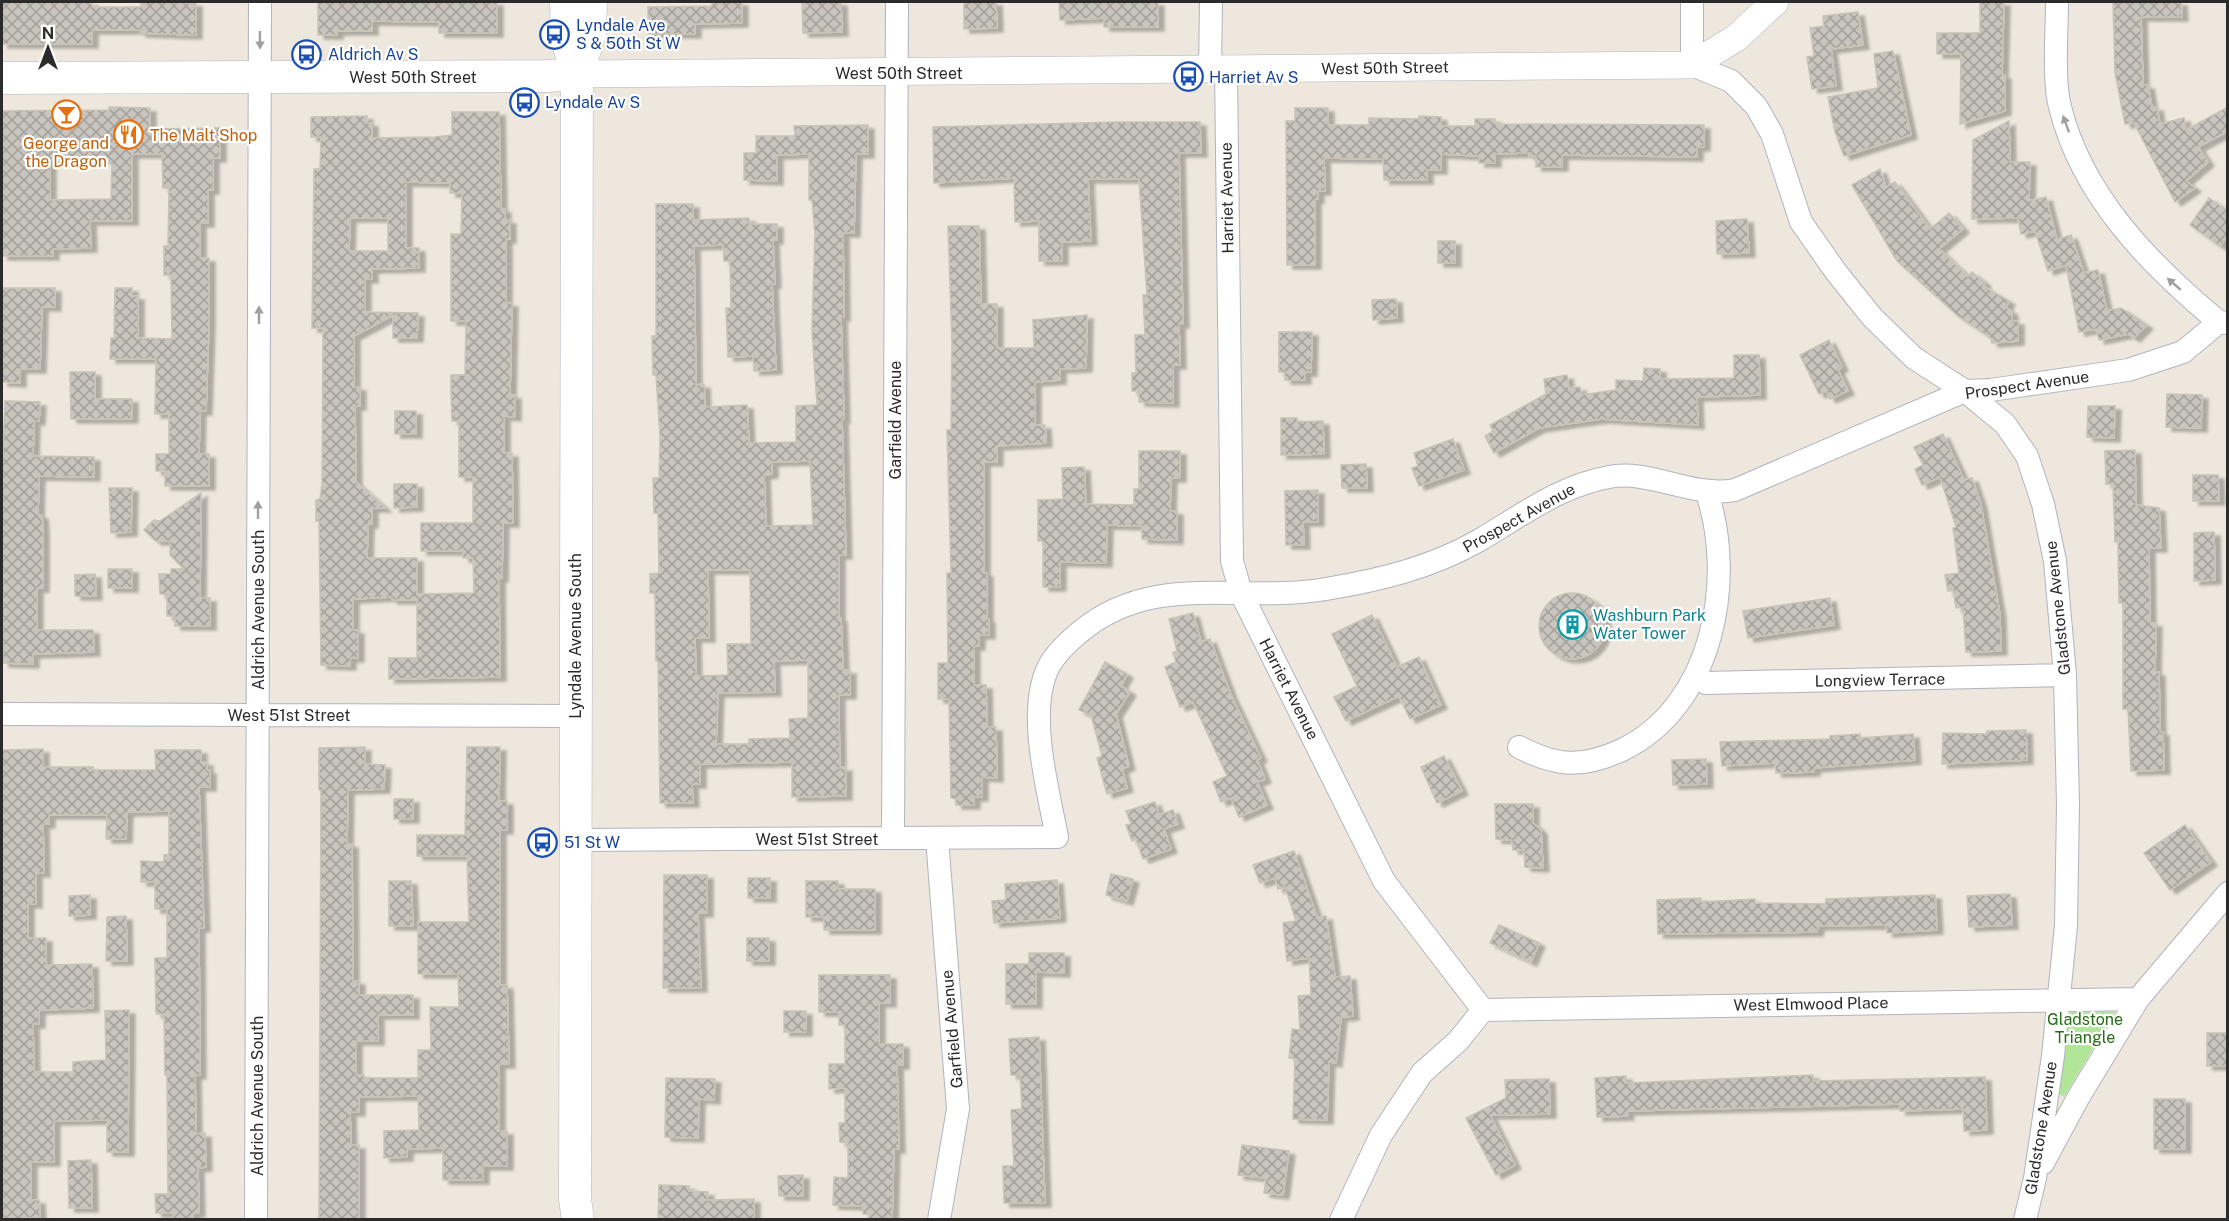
<svg xmlns="http://www.w3.org/2000/svg" width="2229" height="1221" viewBox="0 0 2229 1221" font-family="'Public Sans',sans-serif">
	<style>
		.park { fill: #b1e698 }
		.building { fill: url(#building-cross-hatch); stroke: #c9c3b7; stroke-width: 1.5; fill-rule: evenodd; filter: url(#shadow) }
		.lines { fill: none; stroke-linecap: round; stroke-linejoin: round }
		.minor-casing { stroke: #b1b3c0; stroke-width: 24 }
		.tertiary-casing { stroke: #b1b3c0; stroke-width: 28 }
		.secondary-casing { stroke: #b1b3c0; stroke-width: 33 }
		.minor { stroke: #fff; stroke-width: 22 }
		.tertiary { stroke: #fff; stroke-width: 27 }
		.secondary { stroke: #fff; stroke-width: 32 }
		.oneway { fill: #a0a0a0 }
		.labels { text-anchor: middle; dominant-baseline: central; stroke-width: 4.5; stroke-linejoin: round; paint-order: stroke }
		.transit-label { font-size: 16px; fill: #164399; stroke: #fff; text-anchor: start }
		.street-label { font-size: 16px; fill: #2b2b2b; stroke: #fff }
		.food-label { font-size: 16px; fill: #c56008; stroke: #fff; text-anchor: start }
		.culture-label { font-size: 16px; fill: #0d838f; stroke: #fff; text-anchor: start }
		.park-label { font-size: 16px; fill: #286d17; stroke: #fff }
	</style>
	<defs>
		<pattern id="building-cross-hatch" width="8" height="8" patternUnits="userSpaceOnUse" patternTransform="scale(1.5)"><rect width="8" height="8" fill="#c9c4bd"/><path d="M0 0l8 8M0 8l8-8" fill="none" stroke="#a39f9a"/></pattern>
		<filter id="shadow"><feDropShadow dx="6" dy="4" stdDeviation="1.5" flood-color="#0004"/></filter>
	</defs>
	<rect width="100%" height="100%" fill="#eee7dd"/>
	<path class="park" d="M2071,1011L2115,1012L2064,1097L2058,1093Z"/>
	<path class="building" d="M2,2H92V7H141V2L196,3V35L140,33V30H92V44H2Z
		M318,2H497V33H439V22L372,21V31H337V35H318Z
		M712,2H742V23L695,24V34H648V7L712,6Z
		M802,2H841L842,32L803,33Z
		M964,2H996L997,28L964,29Z
		M1059,2H1158V27H1104V18L1060,20Z
		M1980,2H2004L2002,75H2005V111L1960,124L1961,54H1937V33H1980Z
		M2113,2H2181L2182,17H2141L2143,85H2148L2152,108L2157,107L2160,124L2184,118L2186,130L2228,107V131L2198,147L2208,162L2186,181L2195,188L2175,202L2134,123L2125,124L2115,73Z
		M1858,12L1863,45L1831,49L1836,86L1812,89L1807,57L1814,56L1810,28L1824,26L1823,16Z
		M1893,51L1911,135L1844,156L1835,132L1828,97L1878,88L1874,54Z
		M109,107L150,108V129L220,128V158H213V190H208V223H200V258H209V323L206,411H200L199,454H209V486H165V471H156V454H169V414H155L156,359H110L111,338H114L115,288H132V296H138V338L172,339L171,275H164V246H168L169,188H163L162,154H132V221H90L91,248L53,249V256H2V111L109,110ZM108,159V163H112L111,199L50,200V160Z
		M1295,108H1328V125H1369V118L1419,119V116L1441,117V126H1475V119H1495V124L1704,125V147H1697V157L1562,155V167H1536V156H1529V153L1495,154V163H1479V156L1441,154V170H1427V180H1384L1383,159L1324,158L1325,191H1318V199H1315V265H1287L1286,121H1295Z
		M452,112H499L501,209H505V220H510V239H506V303H512L510,395H515V417L504,416V453H512L513,523H503L502,578H499L500,677L389,679V658H417V600H392V597L353,599V630H358V658H350V666L321,665L319,521H316V500L320,499L322,483L323,328H312L314,169H320L321,137H311V117L367,116V123H372V138L435,137L452,135ZM406,182L450,183V193H462L461,234H451V321H466L465,375H451V393L452,421H459V477H473V523H421V551H463V558H473L474,593L417,594V558H367L368,524H372V508H385L356,482L355,406H360V387H354V336L393,315V338H417L418,313L365,312V279H372V269L419,268V248H406ZM350,218H388V251H349Z
		M2009,121L2010,162H2030L2029,201L2046,197L2057,240L2071,235L2084,273L2098,270L2107,311L2121,308L2147,325L2134,338L2128,334L2099,340L2096,329L2079,332L2066,265L2048,271L2035,231L2021,234L2018,218L1972,219L1973,140Z
		M1118,122H1200L1201,153H1179L1183,324H1179L1180,365H1173V403L1139,402V391H1132V373H1136L1135,335H1145L1143,295H1147L1139,179H1088L1091,241L1062,242V261H1039V221L1015,222L1014,178L934,183L933,127Z
		M868,125V154H856L854,233H843L844,317H841L844,419H842L846,555H839V618H841L843,670H850V695H839V718L840,768L846,767V796L792,797V762L700,764V784H692L693,803H660L658,661H656L655,593H650V574L659,573L658,513H654L653,478H659L660,437L656,375H653L652,336H656V204H693V220L749,218V224H777V240H773L775,284H772L776,370L754,371L753,356L728,357L726,308H731L730,261H724L723,245L694,246L696,385L704,384L705,407L747,405L749,443L796,442V406L817,405L812,330L815,234L812,200H809V154L777,155V181L744,180V153H756V136H795L794,126ZM810,461L813,525L766,526L764,475L772,474V462ZM708,570H750L751,644H727L728,675L696,676L695,638H709ZM808,660V718L789,719L790,738L749,739V744H716L718,693L775,692L774,661Z
		M1880,169L1886,187L1895,182L1930,229L1949,213L1963,229L1939,249L1968,277L1972,272L1985,283L1983,286L2009,301L2006,307L2012,312V321H2018V341L1992,343L1991,338L1958,316L1897,261L1852,185Z
		M2209,198L2228,211V235L2220,246L2190,225Z
		M1747,219L1749,253L1717,254L1716,221Z
		M948,226H979L981,304H997V348H1034L1033,320L1087,315L1086,368L1060,369V380L1035,382V425H1045L1046,443L997,446V462H984V573H987V619H989V635H979V646H974V685H986L987,727H996L997,778L982,777V797H974V805H956V799L951,798L949,699H938V663H948L947,573H951L947,430H951L952,343Z
		M1438,241H1455V263H1438Z
		M2,288H55V307H42L40,369H20V383L2,382Z
		M1396,299L1397,318L1373,320L1372,300Z
		M1279,332H1312L1311,372H1305V380H1285V372H1279Z
		M1829,340L1842,367L1838,370L1848,391L1830,399L1826,391L1819,394L1800,355Z
		M1734,355H1759L1760,395L1697,397L1698,425L1601,419L1539,428L1494,453L1485,436L1493,431L1490,425L1546,394L1544,379L1567,375L1569,388L1580,387L1581,395L1616,390V380L1643,381L1644,368L1660,369V379L1734,378Z
		M70,372H95V399H132V419H71Z
		M2167,394L2202,395L2201,428L2166,427Z
		M5,401L40,402L39,421H34L33,456L94,457V477L39,476L38,515H42L43,530V588H37V630H93L94,652L33,654V664L3,663L2,476Z
		M2088,406H2115L2114,438L2087,437Z
		M395,411H416V434H395Z
		M1281,418H1297V422L1323,421L1324,454L1281,455Z
		M1943,434L1964,480L1972,478L1981,505L2000,615L2001,651L1966,652L1963,607L1956,608L1953,590L1948,591L1945,575L1959,573L1953,528L1956,527L1940,477L1922,485L1915,469L1923,465L1914,447Z
		M1453,439L1464,470L1419,486L1412,468L1418,466L1414,453Z
		M2135,450L2136,505L2159,508L2161,548H2149L2150,623H2156L2155,672H2159L2160,732H2163L2164,770L2131,771L2128,709H2123V603H2119L2118,542H2115L2113,484H2106L2105,451Z
		M1139,451H1180V478H1171L1170,511H1177V540L1142,539V526L1107,525L1106,563L1060,562V587H1043V541H1038V500L1063,499L1062,468L1084,467L1086,504L1134,505V489H1139Z
		M1366,464L1367,488H1342L1341,465Z
		M2193,475H2218L2219,501H2193Z
		M394,484H417V507L394,508Z
		M109,488H132L131,532L111,533Z
		M1318,490V522H1303L1304,545H1286L1285,491Z
		M201,493L200,598H210V626H175V616H167V594H160L159,574H171V569H184L170,555V541H156L144,530L154,520L160,521Z
		M2214,532L2215,580L2194,581V533Z
		M108,569H132V588H108Z
		M95,574L96,596H75V575Z
		M1539 626a33 33 0 1 1 66 0a33 33 0 1 1-66 0Z
		M1830,598L1834,625L1748,638L1743,611Z
		M1193,613L1201,642L1210,639L1231,695L1261,758L1257,759L1265,779L1257,782L1267,805L1239,817L1231,798L1221,802L1213,782L1227,776L1193,702L1180,707L1165,667L1176,662L1173,653L1177,651L1169,619Z
		M1372,615L1397,667L1419,657L1441,705L1410,719L1399,696L1346,721L1334,697L1357,686L1332,634Z
		M1105,662L1127,674L1121,686L1130,692L1116,714L1129,766L1122,769L1127,788L1107,794L1097,758L1102,756L1091,715L1079,710Z
		M2026,730L2027,760L1942,764L1943,733L1987,734V731Z
		M1860,734V738L1913,734L1915,760L1814,768V772L1776,773L1775,763L1722,766L1720,742L1830,739V736Z
		M365,747V764L385,765L384,789L348,790L347,844H352L353,981H359V995H413V1015H378V1041H356V1075H364V1078H418V1050H431L430,1007H459L458,974H418V922H469L467,856H417V835H465L467,747H500L499,801H507V830H500V985H507L509,1064H499V1131H507V1166H483V1180H443V1148L407,1149V1157L384,1158V1131L419,1130L418,1096L359,1097V1112H350L351,1145H359V1220H319L321,790H319V748Z
		M43,749V767H93V770H156L155,750H201V762H207V770H210V787H199L204,928H199L200,1075H195L196,1134L205,1133L206,1167L198,1168L199,1213H193V1220H173V1213H156L155,1194H168L167,1075H165L164,1014H156L155,958H167V909H155V882H141V861L164,862V855L169,854V811L127,812L126,839H106L107,815H49V824H43L44,873H36V904H28V938H46V965L92,964L93,1008L39,1010V1024H33L34,1072H73V1062L106,1060L105,1011L129,1010L128,1152H107V1120L54,1121V1162H31V1200H39L40,1217L2,1220V750Z
		M1444,756L1462,791L1437,803L1421,767Z
		M1706,759L1707,784L1673,785L1672,760Z
		M394,799H413V819H394Z
		M1155,802L1159,815L1173,810L1178,824L1164,829L1171,849L1143,859L1136,839L1132,841L1126,825L1131,824L1126,811Z
		M1495,804H1533V823L1541,830L1543,868L1525,867L1524,850H1513L1512,840L1496,839Z
		M2185,825L2211,862L2170,890L2144,853Z
		M1294,851L1317,917L1326,916L1335,977L1350,976L1353,1016L1341,1017L1336,1063L1329,1062L1327,1120L1293,1119L1295,1059L1289,1058L1292,1029L1300,1030L1298,996L1311,995L1309,958L1287,961L1283,923L1296,921L1285,887L1278,889L1275,878L1260,883L1253,865Z
		M1111,874L1133,879L1127,901L1106,895Z
		M664,875H707V913H698L701,988H663Z
		M748,878H770V898H748Z
		M1057,880L1060,918L994,923L992,901L1006,900L1005,884Z
		M389,881H411L413,926H389Z
		M806,881H838V889H875V930H824V917H806Z
		M2010,894L2012,925L1969,927L1967,896Z
		M90,895V915L69,916V896Z
		M1935,895L1937,930L1887,933L1886,925L1818,926L1817,932L1658,934L1657,900L1701,898V902L1755,899V903L1826,904V899Z
		M126,916L127,961H106L107,917Z
		M1499,925L1539,943L1531,962L1490,943Z
		M747,938H769V961H747Z
		M1029,953H1064V973L1036,972V1004H1006V964H1029Z
		M819,975H890V1003H879V1044H903V1065H897L899,1149H894L892,1220H869L870,1214H863V1206L833,1205L834,1177L848,1178V1143L840,1142L839,1123H845V1088L829,1089V1064H845V1025H839V1012H819Z
		M784,1011H806V1032H784Z
		M2207,1033H2228V1066H2207Z
		M1039,1037L1045,1203H1004L1003,1166H1014L1011,1110L1022,1109L1020,1075H1011L1009,1039Z
		M1813,1075V1081L1985,1077L1987,1130L1964,1131L1963,1109L1900,1111V1104L1627,1111L1628,1116L1597,1117L1595,1078L1626,1076V1083Z
		M666,1078L715,1079L714,1100L699,1099L698,1138L665,1137Z
		M1549,1079L1550,1114L1490,1115L1515,1165L1496,1175L1466,1118L1506,1098L1505,1080Z
		M2154,1099H2185V1149H2154Z
		M1242,1145L1289,1151L1283,1195L1264,1193L1266,1178L1238,1175Z
		M91,1160L92,1208H69L68,1161Z
		M803,1175V1196H779L778,1176Z
		M659,1185L689,1186V1191L708,1192L707,1200L754,1199V1220L658,1219Z"/>
	<g class="lines">
		<defs>
			<path id="minor" d="M1692,2V65L1731,81L1756,106L1772,134L1801,222L1836,272L1872,317L1914,358L1965,391L2005,424L2027,456L2043,504L2055,561L2065,675L2068,805L2066,926L2053,1056L2035,1178L2025,1220
				M2057,2C2057,30 2053,81 2060,107C2082,196 2150,265 2219,322
				M1210,69L1211,2
				M1226,69L1232,561L1241,593L1384,881L1483,1010
				M1695,678L1706,683L2065,675
				M2,714L576,716
				M1519,747C1557,767 1583,768 1622,750C1713,706 1736,581 1707,493
				M893,838L897,2
				M937,838L958,1109L939,1220
				M577,840L1057,837C1048,790 1026,710 1049,666C1056,653 1069,641 1080,632C1154,570 1241,604 1326,589C1380,580 1430,568 1478,541C1521,516 1559,486 1609,477C1650,469 1692,498 1735,490L1965,391L1991,390L2128,370L2183,352L2219,322L2228,323
				M1483,1010L2138,999
				M2043,1163L2078,1098L2138,999L2228,893
				M256,1220L260,2
				M1341,1220L1381,1135L1422,1073L1458,1041L1483,1010"/>
			<path id="tertiary" d="M577,74L1692,65L1736,38L1775,2"/>
			<path id="secondary" d="M566,2L567,39L577,74L575,1199L578,1220
				M577,74L590,34L591,2
				M2,78L546,76L577,74"/>
		</defs>
		<use href="#minor" class="minor-casing"/>
		<use href="#tertiary" class="tertiary-casing"/>
		<use href="#secondary" class="secondary-casing"/>
		<use href="#minor" class="minor"/>
		<use href="#tertiary" class="tertiary"/>
		<use href="#secondary" class="secondary"/>
	</g>
	<defs><path id="oneway-solid" d="M-6-.8H1V-3.2L6.5 0L1 3.2V.8H-6Z" transform="scale(1.5)"/></defs>
	<g class="oneway">
		<use href="#oneway-solid" transform="translate(260 40) rotate(89)"/>
		<use href="#oneway-solid" transform="translate(2066 124) rotate(-110)"/>
		<use href="#oneway-solid" transform="translate(2174 284) rotate(-139)"/>
		<use href="#oneway-solid" transform="translate(259 315) rotate(-90)"/>
		<use href="#oneway-solid" transform="translate(258 510) rotate(-90)"/>
	</g>
	<defs>
		<symbol id="bus-ring" viewBox="-11 -11 22 22"><circle r="9.5" fill="#fff" stroke="#1a4fb4" stroke-width="1.5"/><path d="M-5-6H5V4H4V6H2V4H-2V6H-4V4H-5ZM-3.5-4V0h7V-4ZM-3.5 1.2v1.5H-2V1.2ZM2 1.2v1.5H3.5V1.2Z" fill="#1a4fb4"/></symbol>
		<symbol id="bar-ring" viewBox="-11 -11 22 22"><circle r="9.5" fill="#fff" stroke="#e8710a" stroke-width="1.5"/><path d="M-6-5H6L.8 .8V4.5H3.5V6h-7V4.5H-.8V.8Z" fill="#e8710a"/></symbol>
		<symbol id="restaurant-ring" viewBox="-11 -11 22 22"><circle r="9.5" fill="#fff" stroke="#e8710a" stroke-width="1.5"/><path d="M-5-6h1v4h1v-4h1v4h1v-4h1v5L-1.5 .5V6h-2V.5L-5-1ZM5-6V6H3V1.5H1.5Q1.5-4 5-6Z" fill="#e8710a"/></symbol>
		<symbol id="building-ring" viewBox="-11 -11 22 22"><circle r="9.5" fill="#fff" stroke="#0f9aa8" stroke-width="1.5"/><path d="M-4-6H4V6H1V3H-1V6H-4ZM-2.5-4.3h1.7v1.8h-1.7ZM.8-4.3h1.7v1.8H.8ZM-2.5-1h1.7V.8h-1.7ZM.8-1h1.7V.8H.8Z" fill="#0f9aa8"/></symbol>
	</defs>
	<g fill-rule="evenodd">
		<use href="#bus-ring" x="538" y="18" width="33" height="33"/>
		<use href="#bus-ring" x="290" y="38" width="33" height="33"/>
		<use href="#bus-ring" x="1172" y="60" width="33" height="33"/>
		<use href="#bus-ring" x="508" y="86" width="33" height="33"/>
		<use href="#bar-ring" x="50" y="98" width="33" height="33"/>
		<use href="#restaurant-ring" x="112" y="118" width="33" height="33"/>
		<use href="#building-ring" x="1556" y="608" width="33" height="33"/>
		<use href="#bus-ring" x="526" y="826" width="33" height="33"/>
	</g>
	<g class="labels">
		<g class="transit-label">
			<text x="576" y="25">Lyndale Ave<tspan x="576" dy="18">S &amp; 50th St W</tspan></text>
			<text x="328" y="54">Aldrich Av S</text>
			<text x="1209" y="77">Harriet Av S</text>
			<text x="545" y="102">Lyndale Av S</text>
			<text x="564" y="842">51 St W</text>
		</g>
		<g class="street-label">
			<text transform="translate(1385 68) rotate(-1)">West 50th Street</text>
			<text x="899" y="73">West 50th Street</text>
			<text x="413" y="77">West 50th Street</text>
			<text transform="translate(1227 198) rotate(-91)">Harriet Avenue</text>
			<text transform="translate(2027 385) rotate(-8)">Prospect Avenue</text>
			<text transform="translate(895 420) rotate(-90)">Garfield Avenue</text>
			<text transform="translate(1519 518) rotate(-29)">Prospect Avenue</text>
			<text transform="translate(2058 608) rotate(-96)">Gladstone Avenue</text>
			<text transform="translate(258 610) rotate(-90)">Aldrich Avenue South</text>
			<text transform="translate(575 636) rotate(-90)">Lyndale Avenue South</text>
			<text transform="translate(1880 680) rotate(-1)">Longview Terrace</text>
			<text transform="translate(1289 689) rotate(63)">Harriet Avenue</text>
			<text x="289" y="715">West 51st Street</text>
			<text x="817" y="839">West 51st Street</text>
			<text transform="translate(1811 1004) rotate(-1)">West Elmwood Place</text>
			<text transform="translate(952 1029) rotate(-95)">Garfield Avenue</text>
			<text transform="translate(257 1096) rotate(-90)">Aldrich Avenue South</text>
			<text transform="translate(2041 1128) rotate(-81)">Gladstone Avenue</text>
		</g>
		<g class="food-label">
			<text x="150" y="135">The Malt Shop</text>
			<text x="66" y="143" text-anchor="middle">George and<tspan x="66" dy="18">the Dragon</tspan></text>
		</g>
		<g class="culture-label">
			<text x="1593" y="615">Washburn Park<tspan x="1593" dy="18">Water Tower</tspan></text>
		</g>
		<g class="park-label">
			<text x="2085" y="1019">Gladstone<tspan x="2085" dy="18">Triangle</tspan></text>
		</g>
	</g>
	<rect width="2229" height="1221" fill="none" stroke="#2b2b2b" stroke-width="6"/>
	<g transform="translate(48 48)" stroke="#ffffff" stroke-width="4.5" paint-order="stroke">
	<path d="M0-4.5L10 22L0 15L-10 22Z" fill="#2b2b2b"/>
	<text y="-9" font-size="16" font-weight="bold" text-anchor="middle" fill="#2b2b2b">N</text>
	</g>
</svg>
